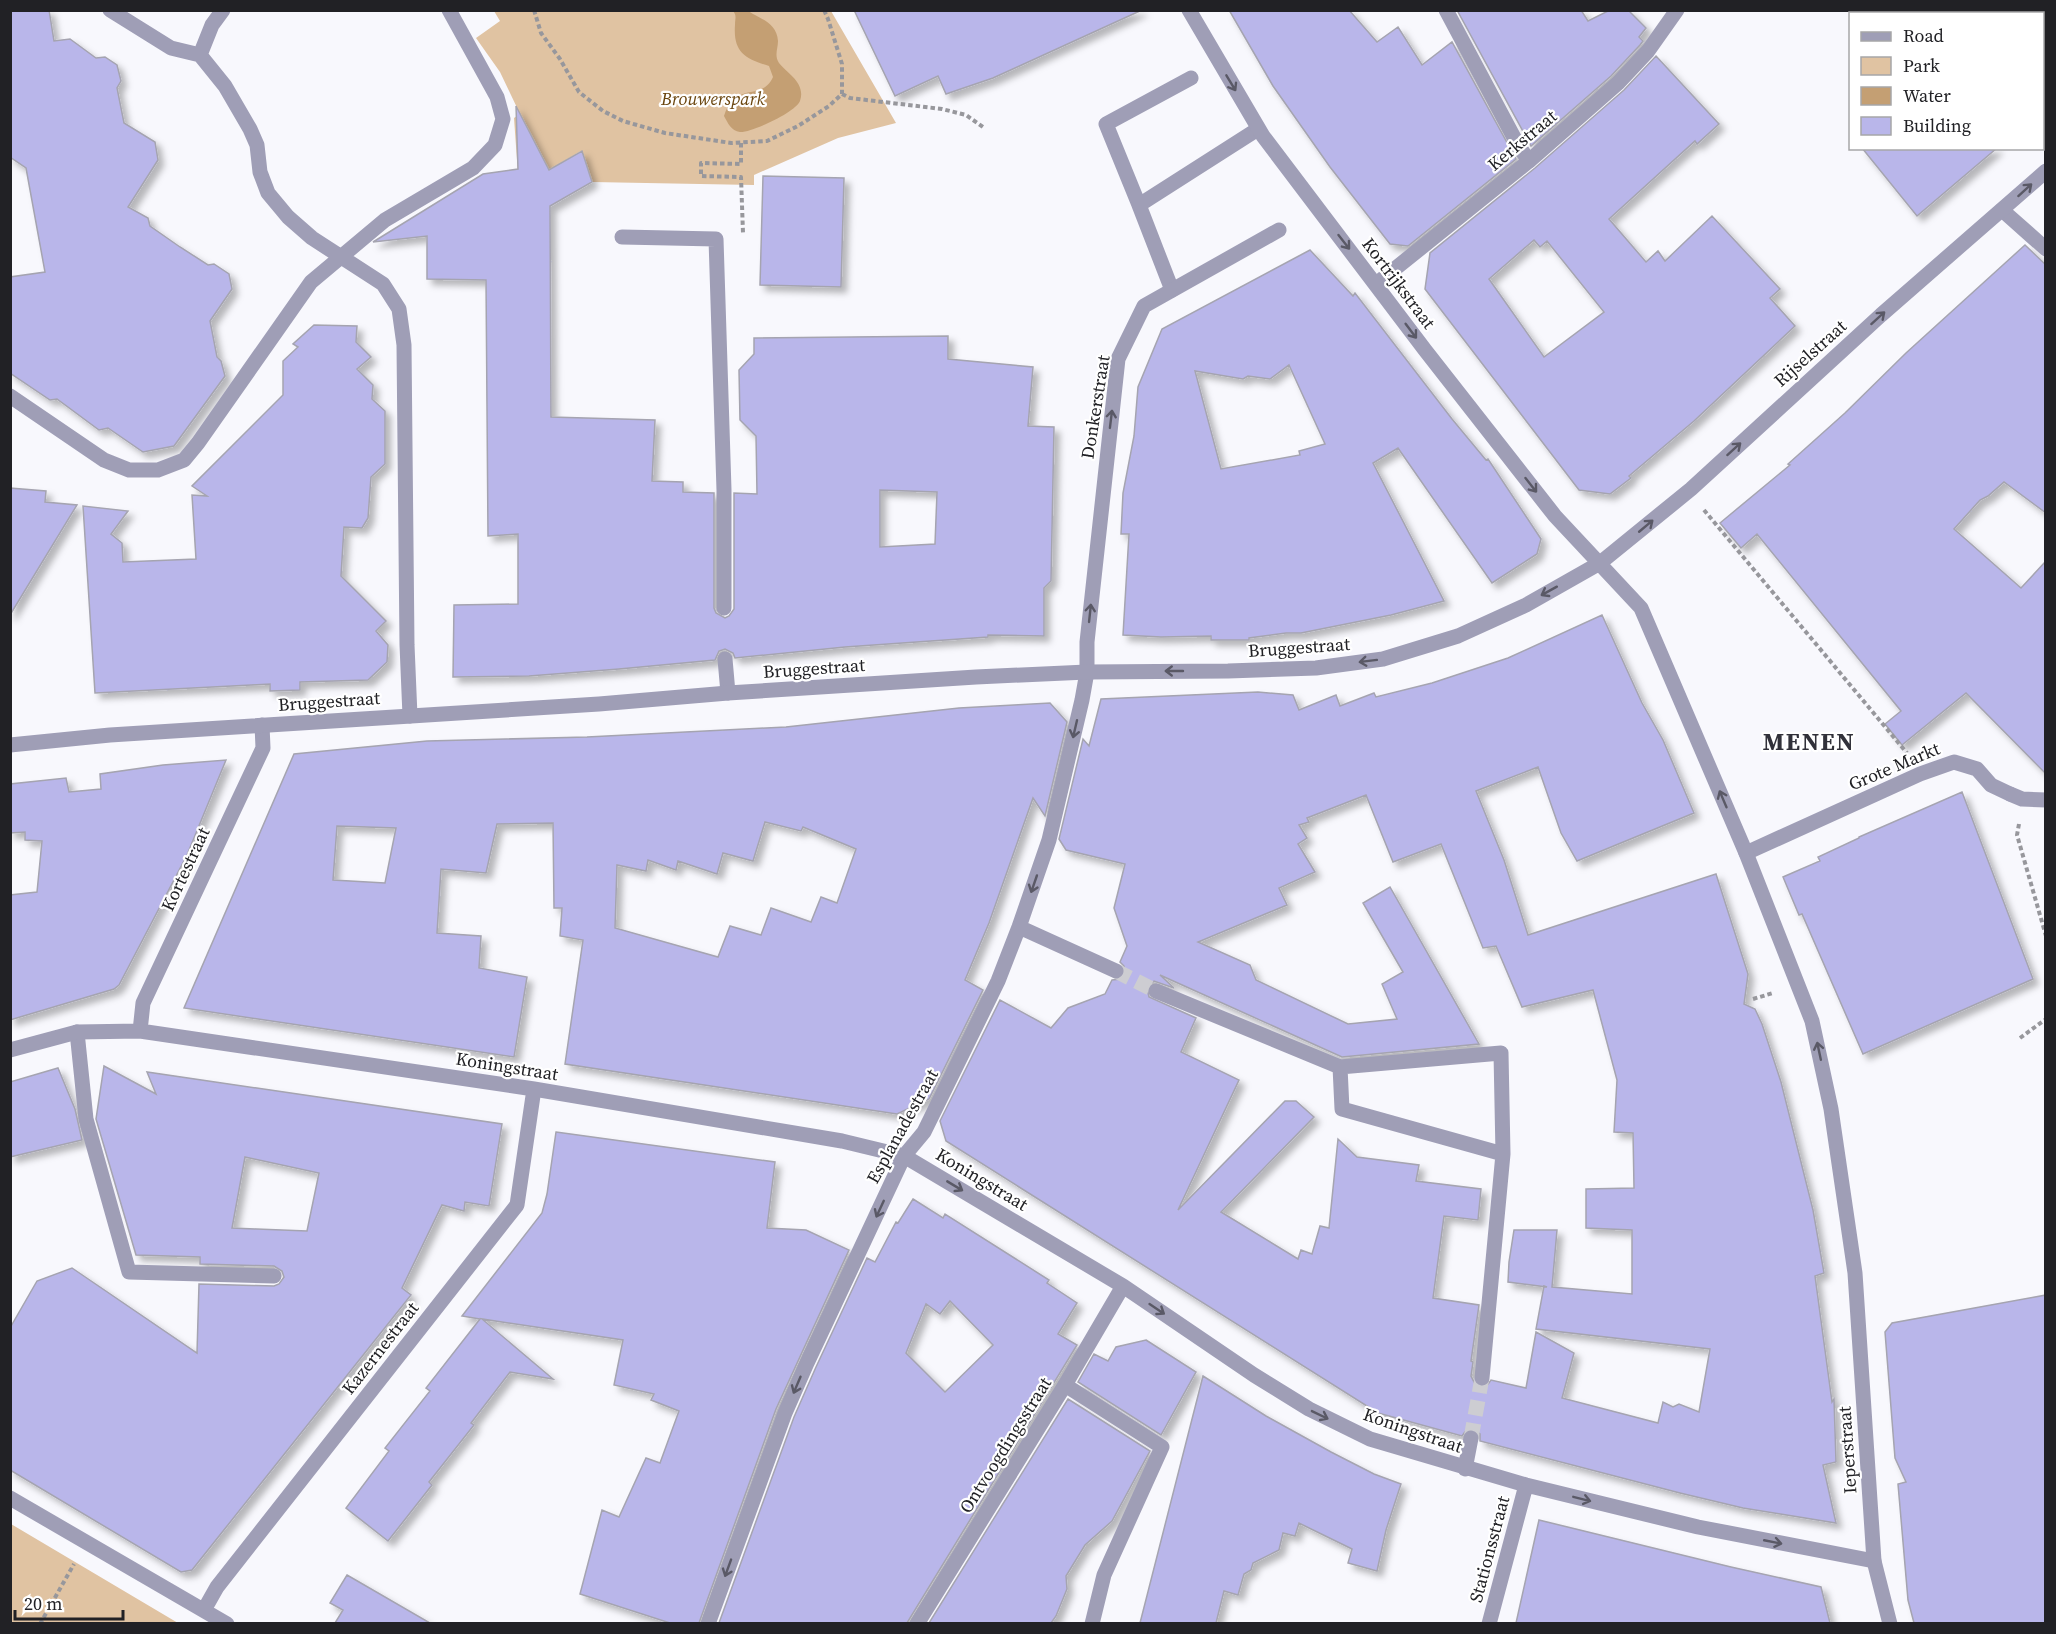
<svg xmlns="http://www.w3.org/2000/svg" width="2056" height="1634" viewBox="0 0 2056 1634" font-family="'Source Serif 4',serif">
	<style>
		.green { fill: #e0c3a2 }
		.water { fill: #c49f73 }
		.building { fill: #b9b6ea; stroke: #a5a4b0; stroke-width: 1.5; fill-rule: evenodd; filter: url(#shadow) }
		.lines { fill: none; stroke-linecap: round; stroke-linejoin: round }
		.minor-tunnel { stroke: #cdcdd2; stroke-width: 15; stroke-dasharray: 15 8; stroke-linecap: butt }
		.path { stroke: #97979c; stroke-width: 4; stroke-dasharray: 4.5 3; stroke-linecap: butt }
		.service { stroke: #9f9eb6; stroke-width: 15 }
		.minor { stroke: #9f9eb6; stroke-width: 15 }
		.tertiary { stroke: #9f9eb6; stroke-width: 15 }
		.oneway { stroke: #5a5966 }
		.labels { text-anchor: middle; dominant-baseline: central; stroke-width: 4.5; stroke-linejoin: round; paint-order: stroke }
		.park-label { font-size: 18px; font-style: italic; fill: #6a450e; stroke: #fff }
		.street-label { font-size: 18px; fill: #212125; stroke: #fff }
		.district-label { font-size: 24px; font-weight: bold; letter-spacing: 1.5px; fill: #31313a; stroke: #fff }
	</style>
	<defs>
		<filter id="shadow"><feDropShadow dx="5.5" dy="5.5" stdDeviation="3" flood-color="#0004"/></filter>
	</defs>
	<rect width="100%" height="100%" fill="#f8f8fd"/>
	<path class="green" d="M494,11H831L896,123L838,138L754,175V185L592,182L581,151L515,190L518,174L514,118L520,114L500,72L476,38L500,21Z
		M11,1524L178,1623H11Z"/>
	<path class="water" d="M733,11C737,11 743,10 747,10C748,11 753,14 755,15C766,21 777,26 778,41C778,49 774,55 779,63C788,74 806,83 800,101C796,112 751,133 740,132C731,131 728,123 724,116C735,80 762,102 773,77L769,66C745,59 733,52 735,25C735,18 737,16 733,11Z"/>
	<path class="building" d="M10,10H49L54,41L70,39L96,58L105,57L117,65L121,81L117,88L124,123L155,142L158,160L128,207L148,218L150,226L180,247L208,265L214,264L229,274L232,289L210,321L217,357L221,361L225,376L174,446L143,452L108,428L99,430L57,399L50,400L10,373V277L45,272L26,168L10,157Z
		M854,10H1142L993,78L946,94L938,76L895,96Z
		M1229,10H1349L1377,42L1398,27L1422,65L1452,42L1516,159L1408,246L1390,244L1330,167L1273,86Z
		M1457,10H1581L1588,21L1610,10H1628L1646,28L1639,37L1643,41L1640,45L1611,76L1531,146Z
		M1656,56L1719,124L1697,144L1695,141L1609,219L1646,262L1658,251L1665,261L1712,216L1780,289L1770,298L1795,326L1694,421L1629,476L1631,478L1610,494L1579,490L1425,289L1430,253L1535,168L1624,90ZM1534,240L1540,247L1547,241L1604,312L1544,357L1489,279Z
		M516,106L549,170L582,151L592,182L550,206L551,417L655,420L652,481L683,482V492L714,493V608L716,613L725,618L729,616L734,609V493L757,494L756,436L740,420L739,370L754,354V338L948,336V359L1033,367L1028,426L1054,427L1051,581L1044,588V636L988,635V637L845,647L735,658L733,653L725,649L719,651L715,660L619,669L529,676L453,677L454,605L518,604V534L488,536L486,280L427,279V236L373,242L483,174L518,169ZM880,490L937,492L935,544L880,547Z
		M1862,148H1997L1917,216Z
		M763,176L844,178L841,287L760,285Z
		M2025,245L2046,265V513L2004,482L1988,496L1980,500L1954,529L2021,588L2046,561V774L1966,693L1902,745L1885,724L1901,711L1757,534L1741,548L1720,523L1790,465L1788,464L1845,413L1906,353Z
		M1310,250L1353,296L1355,293L1452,419L1486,460L1488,459L1541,539L1537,554L1492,583L1398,448L1373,463L1444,601L1391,615L1301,633H1286L1249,638V640H1211V636L1161,637L1123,635L1129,534H1121L1123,493L1134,436L1138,387L1162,329ZM1289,365L1325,444L1299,451L1300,455L1221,469L1195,371L1243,379L1248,376L1270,379Z
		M314,325L357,326L356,342L371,357L357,369L373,385L372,399L385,411V464L371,477L368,518L362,528L344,527L341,576L386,621L376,631L388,645L387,662L368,680L300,682V690L270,691V684L95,693L83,506L128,511L111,534L122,543L123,562L196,559L192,495L207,496L192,486L283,395V361L298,347L293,344Z
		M10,488L46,491L45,502L77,505L10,615Z
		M1602,615L1642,703L1663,740L1694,813L1577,861L1561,833L1538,767L1476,791L1504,860L1528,935L1716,874L1748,974L1744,1004L1755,1009L1762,1024L1781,1082L1813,1210L1824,1273L1815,1276L1832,1402L1834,1399L1836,1462L1823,1465L1836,1523L1743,1508L1680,1493L1480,1441V1434L1473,1429H1467L1462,1436L1378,1413L946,1141L940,1121L1000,1000L1051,1028L1068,1008L1105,994L1112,980L1121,979L1125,974L1124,966L1120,962L1127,946L1114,908L1125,864L1066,850L1059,839L1083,739L1089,746L1101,699L1258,692L1293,695L1299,710L1336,695L1340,706L1374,693L1376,697L1432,683L1508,658ZM1366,795L1393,862L1441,844L1483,948L1496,946L1522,1007L1593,990L1617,1080L1614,1132L1633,1133L1634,1188L1586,1189V1228L1632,1230V1294L1552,1287L1557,1230H1514L1509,1262L1508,1282L1547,1287L1544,1286L1536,1329L1710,1349L1699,1412L1679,1404L1673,1407L1663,1402L1658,1423L1562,1398L1574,1353L1536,1332L1526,1388L1491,1380L1486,1387L1476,1386L1471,1376L1473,1362L1471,1361L1479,1305L1433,1298L1444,1216L1478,1220L1481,1189L1416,1181L1419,1165L1357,1157L1338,1139L1329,1228L1320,1226L1312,1254L1301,1250L1298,1259L1221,1212L1314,1117L1296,1101H1285L1178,1210L1239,1080L1181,1052L1196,1018L1149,997L1147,988L1154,981L1174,988L1160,975L1342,1057L1479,1044L1390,887L1363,903L1403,972L1382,984L1397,1019L1348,1024L1256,980L1250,965L1198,942L1287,905L1279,888L1315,872L1298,844L1307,838L1299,825L1309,822L1307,818Z
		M1050,703L1067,722L1045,816L1033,798L989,923L965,980L983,990L929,1099L897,1114L565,1064L583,940L560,936L562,908H554L553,823L497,824L486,873L441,869L437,933L481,936L479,968L527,977L514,1057L184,1008L294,754L427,741L587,737L786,727L959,708ZM765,822L801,831L803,827L856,849L837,903L821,897L811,922L771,908L761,935L730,926L718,957L615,928L617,865L646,871L648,860L676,870L678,861L717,874L723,853L753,861ZM337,826L396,828L385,883L333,880Z
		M226,760L187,855L119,985L114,989L10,1020V895L37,892L42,841L25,840V832L10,833V784L66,778L69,792L101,789L100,774L163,765Z
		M1962,792L2033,979L1863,1054L1802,914L1799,915L1783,877L1820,861L1818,857L1859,838V837Z
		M104,1066L156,1094L147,1072L502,1124L489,1206L465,1202L464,1211L442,1205L402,1288L411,1295L192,1570L181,1572L10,1470V1328L37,1281L72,1268L197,1353L199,1284L274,1286L279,1284L284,1277L282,1271L274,1266L200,1264V1257L136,1255L96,1119ZM245,1157L319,1173L307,1231L232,1228Z
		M58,1068L75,1109L82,1140L10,1157V1082Z
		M556,1132L775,1162L767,1228L806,1230L849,1250L776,1409L699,1623H670L580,1594L602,1510L619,1517L646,1458L660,1463L679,1411L651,1400L654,1394L614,1385L623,1340L482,1319L553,1379L510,1372L471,1423L474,1425L429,1482L432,1485L388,1541L346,1508L389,1451L385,1448L430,1391L426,1388L480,1319L462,1316L542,1213L547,1194Z
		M913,1199L943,1218L945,1214L1049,1280L1047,1283L1077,1303L1058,1334L1077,1345L907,1623H719L794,1417L816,1367L867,1258L875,1262L896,1222L898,1223ZM950,1301L993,1345L945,1392L906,1353L926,1304L940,1314Z
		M2046,1295V1623H1914L1908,1600L1898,1484L1906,1482L1895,1458L1885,1332L1892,1323Z
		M1146,1340L1196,1372L1161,1435L1078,1382L1094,1354L1108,1361L1116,1347Z
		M1203,1376L1266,1416L1331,1452L1374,1474L1401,1484L1386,1530L1377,1571L1348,1563L1352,1549L1299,1523L1295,1536L1283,1533L1279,1550L1253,1563L1251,1570L1244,1574L1238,1595L1224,1591L1216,1623H1140Z
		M1068,1399L1150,1451L1112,1521L1085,1545L1066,1576L1067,1589L1056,1616L1051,1623H929Z
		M1539,1520L1731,1567L1821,1587L1830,1623H1516Z
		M347,1575L430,1623H335L343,1610L330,1603Z"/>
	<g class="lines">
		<path class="minor-tunnel" d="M1116,971L1156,991
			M1471,1438L1482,1378"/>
		<path class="path" d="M534,10L541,33L560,59L579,92L603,111L623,121L665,133L731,143L767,141L798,126L829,106L842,94V64L828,19L824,10
			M842,94L850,98L942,109L966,115L983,127
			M741,143V164L701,163V176L741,177L743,233
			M1704,510L1907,753
			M2019,824L2017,835L2046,936
			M1753,999L1773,993
			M2020,1038L2046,1019
			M40,1624L74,1564"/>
		<path class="service" d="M110,10L171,48L200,55L225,86L250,129L257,145L260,172L268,193L288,217L312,238L383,284L399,309L404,345L407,645L410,716
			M1446,10L1518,145L1529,161
			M200,55L212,25L223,10
			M1139,205L1106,124L1191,78
			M2002,210L2046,249
			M622,237L716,239L724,490V608
			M1172,290L1139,205L1258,129
			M10,396L104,460L129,470H158L184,460L198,443L311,282L385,220L473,168L495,145L503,119L497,97L449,10
			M725,659L728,693
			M1746,853L1920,774L1954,762L1977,769L1991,785L2010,794
			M77,1032L86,1119L129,1272L274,1276
			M1065,1385L1162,1447L1104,1575L1092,1624"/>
		<path class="minor" d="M1376,284L1529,161L1618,83L1648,51L1677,10
			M2010,794L2022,799L2046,800
			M1019,927L1116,971
			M1156,991L1340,1067L1501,1053L1503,1154L1482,1378
			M140,1031L143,1003L263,748L262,725
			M10,1050L77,1032L140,1031L534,1089L842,1141L904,1156L1123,1286L1254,1375L1309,1409L1370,1439L1526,1485L1698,1527L1874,1561
			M1340,1067L1342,1109L1503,1154
			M1465,1469L1471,1438
			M10,1498L227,1624
			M204,1610L217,1587L517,1205L534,1089
			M708,1624L785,1413L807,1363L904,1156L924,1132L998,981L1019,927L1049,840L1082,700L1087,672V642L1118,359L1144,306L1279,230
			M917,1624L1065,1385L1123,1286
			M1489,1624L1526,1485"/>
		<path class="tertiary" d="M1189,10L1263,136L1425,350L1555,516L1641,608L1746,853L1812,1021L1831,1109L1855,1273L1874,1561L1890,1624
			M10,745L110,735L599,704L728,693L976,677L1087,672L1228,671L1316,668L1383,659L1458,636L1526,605L1600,563L1691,489L1881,315L2046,171"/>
	</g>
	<defs><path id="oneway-shaft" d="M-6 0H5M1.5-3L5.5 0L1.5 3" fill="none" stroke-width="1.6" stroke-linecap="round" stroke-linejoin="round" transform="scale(1.5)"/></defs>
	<g class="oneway">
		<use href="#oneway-shaft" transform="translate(1231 83) rotate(59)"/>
		<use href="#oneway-shaft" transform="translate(2025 190) rotate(-42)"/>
		<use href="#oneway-shaft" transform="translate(1344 242) rotate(52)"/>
		<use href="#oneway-shaft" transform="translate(1878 318) rotate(-42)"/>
		<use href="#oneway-shaft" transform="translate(1411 331) rotate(53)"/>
		<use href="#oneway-shaft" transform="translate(1111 419) rotate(-83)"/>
		<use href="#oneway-shaft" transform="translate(1734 449) rotate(-42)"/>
		<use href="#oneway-shaft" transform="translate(1531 485) rotate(52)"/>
		<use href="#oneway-shaft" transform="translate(1646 526) rotate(-40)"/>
		<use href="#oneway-shaft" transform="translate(1549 591) rotate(151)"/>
		<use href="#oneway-shaft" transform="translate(1090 613) rotate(-84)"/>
		<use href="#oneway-shaft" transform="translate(1368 661) rotate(173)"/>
		<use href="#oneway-shaft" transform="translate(1174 671) rotate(180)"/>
		<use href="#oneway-shaft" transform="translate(1075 729) rotate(103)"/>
		<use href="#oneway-shaft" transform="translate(1723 799) rotate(-113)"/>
		<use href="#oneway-shaft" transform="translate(1034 884) rotate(109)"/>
		<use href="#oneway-shaft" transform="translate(1819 1051) rotate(-102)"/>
		<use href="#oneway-shaft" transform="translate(955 1186) rotate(31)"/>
		<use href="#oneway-shaft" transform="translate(880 1209) rotate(115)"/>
		<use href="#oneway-shaft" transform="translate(1157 1309) rotate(34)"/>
		<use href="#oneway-shaft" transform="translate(797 1385) rotate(113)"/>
		<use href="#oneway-shaft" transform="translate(1320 1415) rotate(26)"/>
		<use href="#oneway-shaft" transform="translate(1582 1499) rotate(14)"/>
		<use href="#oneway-shaft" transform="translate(1773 1542) rotate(11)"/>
		<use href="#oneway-shaft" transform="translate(728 1568) rotate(110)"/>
	</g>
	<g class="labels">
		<g class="park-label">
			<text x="713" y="98">Brouwerspark</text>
		</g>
		<g class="street-label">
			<text transform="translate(1522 140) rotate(-40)">Kerkstraat</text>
			<text transform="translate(1399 283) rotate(53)">Kortrijkstraat</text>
			<text transform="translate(1810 353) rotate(-42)">Rijselstraat</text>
			<text transform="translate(1095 407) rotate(-81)">Donkerstraat</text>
			<text transform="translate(1299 647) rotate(-4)">Bruggestraat</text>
			<text transform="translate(814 668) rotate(-4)">Bruggestraat</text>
			<text transform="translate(329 701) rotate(-4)">Bruggestraat</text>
			<text transform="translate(1894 766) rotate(-23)">Grote Markt</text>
			<text transform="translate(185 869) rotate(-65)">Kortestraat</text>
			<text transform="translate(507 1066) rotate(9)">Koningstraat</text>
			<text transform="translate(902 1126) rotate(-61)">Esplanadestraat</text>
			<text transform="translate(982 1179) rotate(31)">Koningstraat</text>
			<text transform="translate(380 1348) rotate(-52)">Kazernestraat</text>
			<text transform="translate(1413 1430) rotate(19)">Koningstraat</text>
			<text transform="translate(1005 1445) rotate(-58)">Ontvoogdingsstraat</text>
			<text transform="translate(1847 1450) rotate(-94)">Ieperstraat</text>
			<text transform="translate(1489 1549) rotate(-75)">Stationsstraat</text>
		</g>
		<g class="district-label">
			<text x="1809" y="741">MENEN</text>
		</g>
	</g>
	<rect width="2056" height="1634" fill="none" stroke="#212125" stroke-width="24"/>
	<rect x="1849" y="12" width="195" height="138" fill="#ffffff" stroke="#a6a6a8" stroke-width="1.5"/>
	<rect x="1861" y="32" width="30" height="9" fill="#9f9eb6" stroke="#a6a6a8" stroke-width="1.5"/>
	<text x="1903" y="42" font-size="18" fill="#212125">Road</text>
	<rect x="1861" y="57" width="30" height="18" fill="#e0c3a2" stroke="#a6a6a8" stroke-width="1.5"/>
	<text x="1903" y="72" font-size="18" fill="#212125">Park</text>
	<rect x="1861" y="87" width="30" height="18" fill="#c49f73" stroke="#a6a6a8" stroke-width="1.5"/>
	<text x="1903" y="102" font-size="18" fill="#212125">Water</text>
	<rect x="1861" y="117" width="30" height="18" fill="#b9b6ea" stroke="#a6a6a8" stroke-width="1.5"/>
	<text x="1903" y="132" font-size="18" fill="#212125">Building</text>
	<path d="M15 1610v9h108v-9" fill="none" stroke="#212125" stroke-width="3"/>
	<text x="24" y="1610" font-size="18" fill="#212125" stroke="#ffffff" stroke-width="4.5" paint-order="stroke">20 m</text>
</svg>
